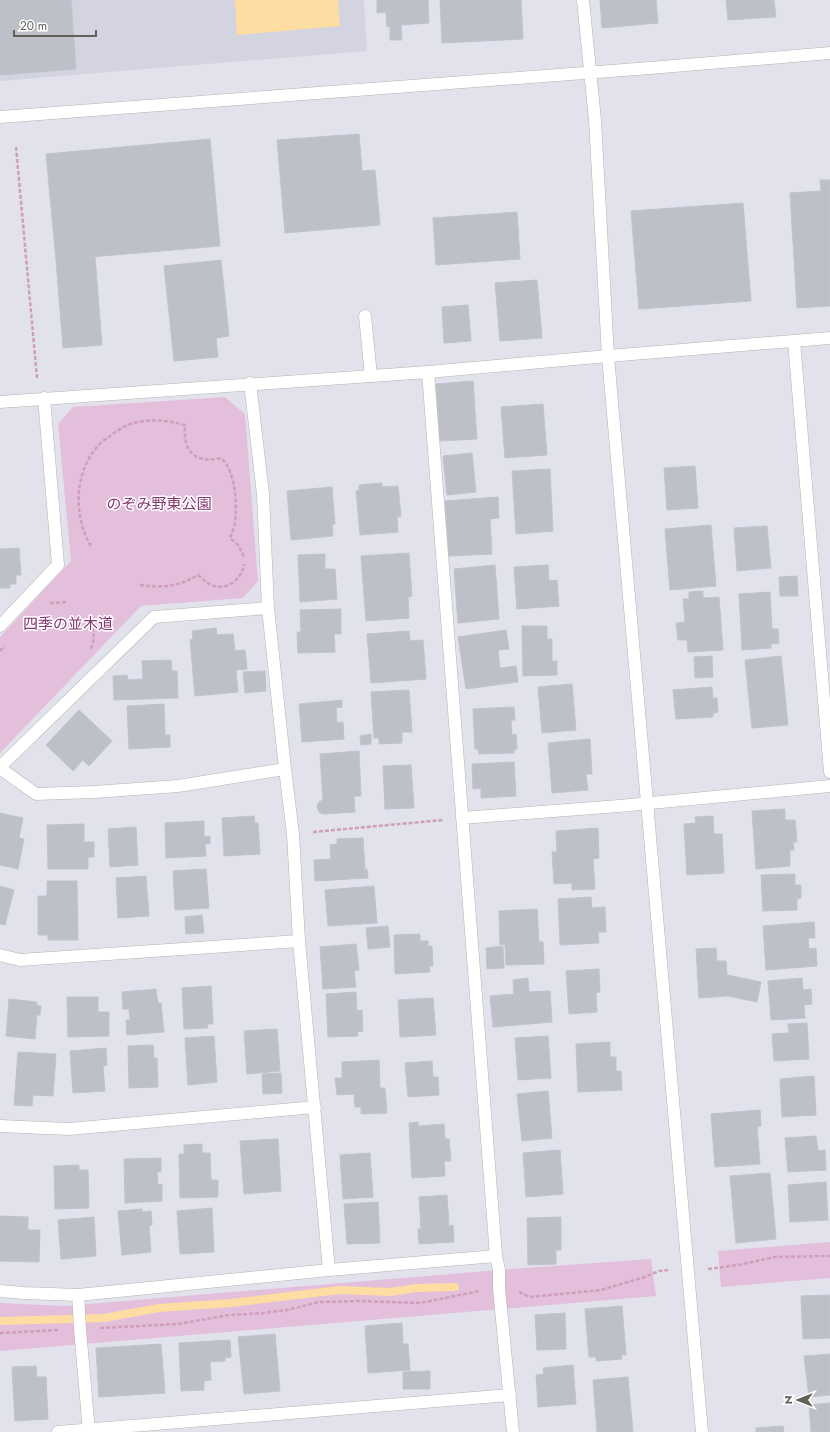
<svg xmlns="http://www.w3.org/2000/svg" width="830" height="1432" viewBox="0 0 830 1432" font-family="Jost,'Noto Sans JP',sans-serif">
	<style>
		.education { fill: #d3d4df }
		.green { fill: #e4bfdc }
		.water { fill: #fddda2 }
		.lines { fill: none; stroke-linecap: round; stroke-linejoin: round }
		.stream { stroke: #fddda2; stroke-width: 8 }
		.building { fill: #bec0c8; stroke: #c1c2d1 }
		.service-casing { stroke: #b5b4ae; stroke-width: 13 }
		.minor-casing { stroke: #b5b4ae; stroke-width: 13 }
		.tertiary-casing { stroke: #b5b4ae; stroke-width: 13 }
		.path { stroke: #cf9eb8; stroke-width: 2.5; stroke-dasharray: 4 2; stroke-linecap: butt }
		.service { stroke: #fff; stroke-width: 12 }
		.minor { stroke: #fff; stroke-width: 12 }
		.tertiary { stroke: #fff; stroke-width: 12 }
		.labels { text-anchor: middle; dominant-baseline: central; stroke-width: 3; stroke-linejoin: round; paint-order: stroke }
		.park-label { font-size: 15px; fill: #853771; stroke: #fff }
	</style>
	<rect width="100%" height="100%" fill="#e2e2ed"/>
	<path class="education" d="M0,0H364L367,51L0,81Z"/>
	<path class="green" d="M225,397L245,414L258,581L243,598L141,606L0,753V637L71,561L58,424L73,407Z
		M830,1242V1278L721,1287L718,1251Z
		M651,1259L656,1296L0,1351V1303L64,1306L499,1270Z"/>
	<path class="water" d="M235,0H338L340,26L237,35Z"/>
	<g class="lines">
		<path class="stream" d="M0,1321L104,1318L159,1308L231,1303L339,1290L390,1292L416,1288L455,1287"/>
	</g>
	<path class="building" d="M0,0H71L76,69L0,75Z
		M377,0H428L429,23L401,25L402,40H390V26L387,27L386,12L377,13Z
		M440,0H521L523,39L442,43Z
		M600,0H656L658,23L602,28Z
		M726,0H774L776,17L728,20Z
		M359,134L362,171L375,170L380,225L285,233L277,140Z
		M210,139L220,246L56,260L46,154Z
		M820,180H830V306L797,308L790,193L821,191Z
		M743,203L751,301L639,309L631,211Z
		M517,212L520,259L436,265L433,218Z
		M95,257L102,345L63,348L56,260Z
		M221,260L229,336L216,338L218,357L174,361L164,266Z
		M537,280L542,338L500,341L495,283Z
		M468,305L471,341L444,343L442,307Z
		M473,381L477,439L440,441L436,384Z
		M543,404L547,455L505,458L501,407Z
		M472,453L476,492L447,495L443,456Z
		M695,466L698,508L667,510L664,468Z
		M550,469L553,531L516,534L512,471Z
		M382,483V487L398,486L401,516L397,517L398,532L360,535L356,491L359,490V485Z
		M332,487L335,524L332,525L333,536L291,540L287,491Z
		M498,497L499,518L490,519L492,554L449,556L445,501Z
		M711,525L716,586L670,590L665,529Z
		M767,526L771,568L737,571L734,528Z
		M19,548L21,575H16V584H10V588H0V549Z
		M409,553L412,596L408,597L409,618L366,621L361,556Z
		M325,554V569H335L337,599L300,602L298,555Z
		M495,565L499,619L458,623L454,569Z
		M548,565L549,581L557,580L559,606L517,609L514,567Z
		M797,576L798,596H780L779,577Z
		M703,591V598L719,597L723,650L688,652L687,640H678L676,623L685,622L683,599H689V592Z
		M770,592L772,629H778L779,643L771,644V648L742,650L739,594Z
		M341,609V634H334L335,652L298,653L297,632H301L300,610Z
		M522,626H547V639H552V661H557V675L523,676Z
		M216,628L217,635L233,634L235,651L245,650L247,669L236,670L238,692L195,696L190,640L193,639L192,631Z
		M506,630L509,649L498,650L500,668L516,666L518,682L466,689L458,637Z
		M409,631L410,641L423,640L426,679L371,683L367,634Z
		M712,656L713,677L695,678L694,657Z
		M781,656L788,725L752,728L745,660Z
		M171,660L172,671H177L178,698L114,700L113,676L127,675L128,680L143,679L142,661Z
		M265,671L266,691L245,693L243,672Z
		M572,684L576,730L542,733L538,687Z
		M712,687L713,698H717L718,712L713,713V717L676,719L673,690Z
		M409,690L412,732H402V743L379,744V738H374L371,692Z
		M342,700V707L336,708L337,723L343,722L344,739L302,742L299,704Z
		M164,704L165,735H170V747L129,749L127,706Z
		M514,707L515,720H511L512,735L516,734L517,749L514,750V753L479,754L478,749H475L473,709Z
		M79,710L112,741L89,766L83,760L73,771L46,745Z
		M371,734V744L361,745L360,736Z
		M590,739L592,774H586L588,790L552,793L548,743Z
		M359,751L361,796H354L355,812L324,814L320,813L318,810L317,806L319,802L323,800L320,754Z
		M514,762L516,796L481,798V788L473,789L472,764Z
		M411,765L414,808L385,809L383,766Z
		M785,809V820H795L797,842H793L794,850H790V866L756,869L752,811Z
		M0,813L23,818L19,838L24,839L18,869L0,865Z
		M254,816L255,823H258L260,854L224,856L222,818Z
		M713,816L714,834H722L724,873L687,875L684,824L696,823L695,817Z
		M204,821V837L210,836V844H205L206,856L166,858L165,823Z
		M84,824V842H94V857H88V869H48L47,825Z
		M136,827L138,865L110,867L108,829Z
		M598,828L599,858L593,859L595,889L572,890V883L554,884L552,852H557L556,831Z
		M363,838L365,869H367L368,878L315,881L314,860L331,859L330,845L337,844V839Z
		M206,869L209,908L175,910L173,871Z
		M795,874V885H801V898L797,899V910L763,911L761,875Z
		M146,876L149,916L118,918L116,878Z
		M47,881H77L78,940H48V935H38V896H47Z
		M0,886L14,890L5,925L0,924Z
		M374,886L377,923L328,926L325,890Z
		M591,897L592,908L605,907L606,932H598L599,943L560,945L558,899Z
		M537,909L539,942H543L544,964L506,965L505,944L500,945L499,911Z
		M202,915L204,933L186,934L185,917Z
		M814,922L815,938H808L809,949L816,948L817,966L766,970L763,926Z
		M388,926L390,947L368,949L366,928Z
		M420,934V941H428V946H432L433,966H429L430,972L395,974L394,935Z
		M356,944L359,970L354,971L356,987L323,989L320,947Z
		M503,946L504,968L487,969L486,948Z
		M716,948L717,961H726L727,975L761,982L757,1002L728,996L699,998L696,949Z
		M599,969L600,992L596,993L597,1012L569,1014L566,971Z
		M528,978L529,992L550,991L552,1022L493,1027L490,996L514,994L513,980Z
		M802,978L803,990L811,989L812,1004L804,1005L805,1018L771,1020L768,981Z
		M211,986L213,1024H207L208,1028L184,1029L182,988Z
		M156,989L158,1003H161L164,1032L127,1035L126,1020H130L129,1009H123L122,992Z
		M356,992L357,1011L362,1010L363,1031L357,1032L358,1036L328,1037L326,994Z
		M67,997H98V1012H109V1036L68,1037Z
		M433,998L436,1035L400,1037L398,1000Z
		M9,999L37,1002V1005L41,1006L40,1015H37L35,1039L6,1036Z
		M807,1023L809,1059L774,1061L772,1034L789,1033L788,1024Z
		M277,1029L280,1071L247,1074L244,1031Z
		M214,1036L217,1082L188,1085L185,1038Z
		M548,1036L551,1078L518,1080L515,1038Z
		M610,1042V1057H616V1071H621L622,1090L578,1092L576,1044Z
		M153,1045L154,1058H157L158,1087L129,1088L128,1046Z
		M106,1048L107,1065L103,1066L105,1091L73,1093L70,1051Z
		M18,1052L56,1054L53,1096L33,1095L32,1106L14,1105Z
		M379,1060L380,1088H385L387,1113L361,1114V1107H355L354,1094L337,1095L335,1078H342V1062Z
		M432,1061L433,1077H438L439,1095L408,1097L405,1063Z
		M281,1073L282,1093L263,1094L262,1074Z
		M814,1076L816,1115L782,1117L780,1079Z
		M548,1091L552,1138L522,1141L517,1094Z
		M760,1110L761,1126L757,1127L760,1164L715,1167L711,1114Z
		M418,1122V1126L444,1124L445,1139H449L451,1161H444L445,1176L412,1178L409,1123Z
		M816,1136L818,1151L825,1150L826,1170L788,1172L785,1138Z
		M278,1139L281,1191L244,1194L240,1141Z
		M202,1144V1153H210L211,1180H218V1197L180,1198L179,1154H184V1145Z
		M560,1150L563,1194L526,1197L523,1153Z
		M370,1153L373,1197L343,1199L340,1155Z
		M161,1158V1172H157L158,1185L162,1184V1201L125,1203L124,1159Z
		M79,1165V1170H88L89,1208L55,1209L54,1166Z
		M770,1173L776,1239L736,1243L730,1176Z
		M826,1182L828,1220L790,1222L788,1185Z
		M447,1195L449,1226L453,1225L454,1242L419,1244L418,1229H421L419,1197Z
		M378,1202L380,1243L347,1244L344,1204Z
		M212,1208L214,1252L180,1254L177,1211Z
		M142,1209V1212L151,1211L152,1225L149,1226L151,1252L122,1255L118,1211Z
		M0,1216L28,1217V1230H40L39,1262L0,1261Z
		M94,1217L96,1256L61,1259L58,1220Z
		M561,1217V1250H556V1264L528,1265L527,1218Z
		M830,1295V1338L803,1339L801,1296Z
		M622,1306L626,1355H621L622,1359L596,1361V1357H589L585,1309Z
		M565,1313L566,1349L537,1350L535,1315Z
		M402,1323L403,1344H408L410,1370L368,1373L365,1326Z
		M275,1334L280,1391L244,1394L238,1337Z
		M230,1340L231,1357L225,1358V1361L210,1362L211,1380L204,1381V1390L181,1391L179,1343Z
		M161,1344L165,1393L99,1397L96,1348Z
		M830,1354V1395L809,1397L804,1356Z
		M573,1365L576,1404L538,1407L536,1375L544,1374L543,1368Z
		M36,1366L37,1377H46L48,1419L15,1421L12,1367Z
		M430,1371V1389H403V1372Z
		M628,1377L633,1432H597L593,1380Z
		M830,1403V1432H811L809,1405Z
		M783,1426L784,1432H756V1428Z"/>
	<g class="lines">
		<defs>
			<path id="service" d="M365,316L371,376"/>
			<path id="minor" d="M794,341L830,772
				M428,372L496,1256L499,1270V1289L513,1432
				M250,383L263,494L268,608L285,769L293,834L299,941L329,1270
				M0,402L428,372L608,356L830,338
				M0,626L58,565L44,398
				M0,767L154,617L268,608
				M0,768L36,794L94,792L178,786L285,769
				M462,818L619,806L830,786
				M0,955L20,960L299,941
				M0,1126L69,1129L315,1107
				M0,1291L23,1293L78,1295L329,1270L496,1256
				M78,1295L80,1329L89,1432
				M58,1432L510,1395"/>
			<path id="tertiary" d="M583,0L595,120L608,356L702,1432
				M0,117L650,68L830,53"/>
		</defs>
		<use href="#service" class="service-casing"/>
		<use href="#minor" class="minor-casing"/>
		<use href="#tertiary" class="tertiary-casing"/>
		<path class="path" d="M16,147L37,378
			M91,546C73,517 74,472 98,446C101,442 106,439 110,436C117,431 125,425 134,423C151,418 169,421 185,425C183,451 194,464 221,458C236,471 237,505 235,523C234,528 232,533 230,538L238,545L244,557
			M140,585C163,588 177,587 198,575C203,579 207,584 214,586C229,590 243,577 244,564
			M50,603L67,602
			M91,649L94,639L92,622
			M0,651L5,646
			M313,832L443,820
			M708,1269L738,1265L775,1257L830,1256
			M519,1292L530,1297L601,1290L645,1277L659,1271L668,1270
			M100,1328L178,1324L229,1315L263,1313L287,1310L319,1302L359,1301L420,1303L480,1291
			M0,1333L59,1330"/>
		<use href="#service" class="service"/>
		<use href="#minor" class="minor"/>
		<use href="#tertiary" class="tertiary"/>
	</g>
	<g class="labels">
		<g class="park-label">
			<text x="159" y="504">のぞみ野東公園</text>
			<text x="68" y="624">四季の並木道</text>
		</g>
	</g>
	<g transform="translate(798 1400) rotate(270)" stroke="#ffffff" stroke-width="3" paint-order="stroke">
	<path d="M0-3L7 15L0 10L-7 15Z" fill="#63615a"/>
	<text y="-6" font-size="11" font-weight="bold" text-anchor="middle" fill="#63615a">N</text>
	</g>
	<path d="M14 30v6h82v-6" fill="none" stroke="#63615a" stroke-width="2"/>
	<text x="20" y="30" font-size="12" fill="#63615a" stroke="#ffffff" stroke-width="3" paint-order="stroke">20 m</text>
</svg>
